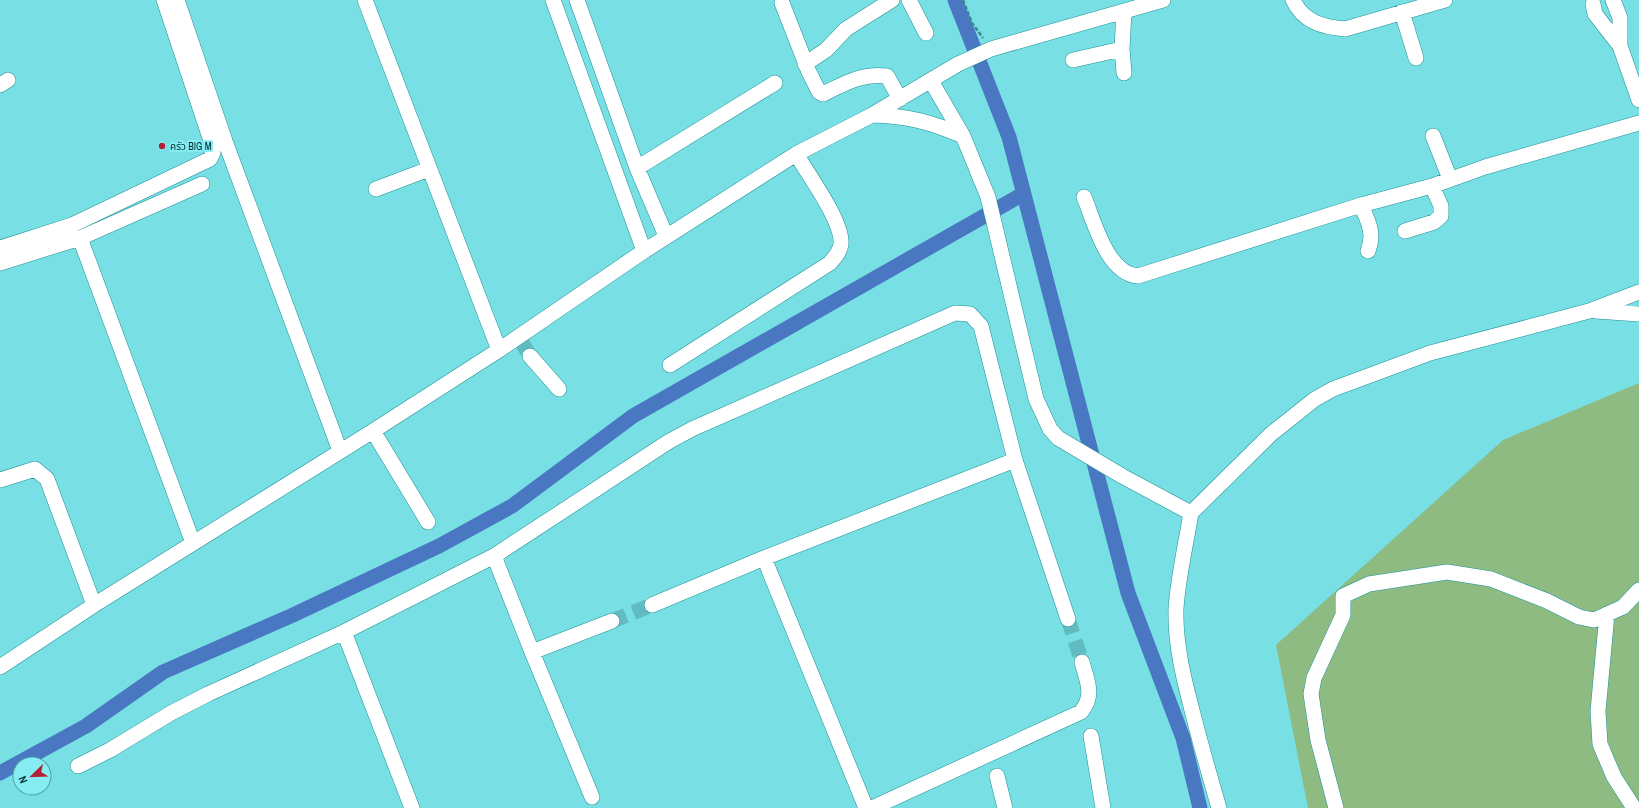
<svg xmlns="http://www.w3.org/2000/svg" width="1639" height="808" viewBox="0 0 1639 808" font-family="'Archivo Narrow','Noto Sans Thai',sans-serif">
	<style>
		.green { fill: #8dbb82 }
		.lines { fill: none; stroke-linecap: round; stroke-linejoin: round }
		.canal { stroke: #4977c2; stroke-width: 15 }
		.minor-tunnel { stroke: #60bcc0; stroke-width: 15; stroke-dasharray: 15 8; stroke-linecap: butt }
		.minor-casing { stroke: #1b9297; stroke-width: 16 }
		.path { stroke: #3d888c; stroke-width: 2.5; stroke-dasharray: 4 2; stroke-linecap: butt }
		.minor { stroke: #fff; stroke-width: 15 }
		.poi-dot { fill: #b32137; stroke: #85edf2; stroke-width: 1.5 }
		.labels { text-anchor: middle; dominant-baseline: central; stroke-width: 4; stroke-linejoin: round; paint-order: stroke }
		.poi-label { font-size: 10px; fill: #003032; stroke: #85edf2; text-anchor: start }
	</style>
	<rect width="100%" height="100%" fill="#78dfe4"/>
	<path class="green" d="M1639,383V808H1308L1276,645L1503,440Z"/>
	<g class="lines">
		<path class="canal" d="M955,0L1009,137L1128,593L1183,738L1200,808
			M0,773L86,726L163,672L293,615L439,546L512,506L633,416L1023,194"/>
		<path class="minor-tunnel" d="M521,341L530,356
			M1068,619L1082,662
			M612,621L652,605"/>
		<defs>
			<path id="minor" d="M177,0L225,141L340,451
				M365,0L499,350
				M553,0L644,251
				M577,0L637,168L666,236
				M909,0L926,33
				M1293,0C1303,22 1323,27 1345,29L1445,0
				M1613,0L1620,18V46
				M782,3L809,72L819,92L823,94L827,92C847,82 864,73 887,76L900,99
				M1593,4L1595,14L1620,46L1639,100
				M1402,12L1416,58
				M1073,60L1122,49
				M805,64L826,50L846,29L892,0
				M1124,73L1122,49L1124,11
				M931,81L963,136L988,197L1036,399L1050,429L1058,438L1122,476L1191,513L1271,434L1315,399L1333,389L1430,353L1589,311L1639,292
				M0,85L8,80
				M872,115C908,116 931,122 963,136
				M1433,136L1450,179
				M637,168L775,83
				M376,189L429,169
				M1084,197C1094,221 1107,274 1138,276L1361,205L1432,186L1485,167L1639,123
				M1361,205C1368,221 1375,233 1368,251
				M1405,231L1434,222L1441,216V206L1432,186
				M0,248L72,225L210,159L213,153V147L164,0
				M0,263L80,238
				M1596,311L1639,314
				M530,356L559,389
				M670,365L830,263C835,257 840,252 841,244C843,222 808,174 796,154
				M373,431L428,522
				M0,480L35,469L47,479L94,605
				M1191,513C1186,544 1178,577 1176,609C1175,645 1184,680 1193,714C1201,746 1210,777 1219,808
				M193,543L80,238L202,184
				M494,556L532,652L592,797
				M764,558L866,808
				M652,605L764,558L1015,460
				M1607,614L1598,711L1600,744L1614,777L1634,808
				M344,632L412,808
				M532,652L612,621
				M0,667L94,605L373,431L499,350L644,251L796,154L872,115L958,64L991,49L1163,0
				M1091,736L1103,808
				M78,766L110,750L171,713L208,694L344,632L494,556L668,442L692,429L955,313L970,314L981,326L1015,460L1068,619
				M997,776L1005,808
				M872,808L1081,712C1095,695 1087,681 1082,662
				M1336,808L1318,740L1311,694L1314,678L1343,615V596L1369,584L1447,572L1491,579L1547,601L1579,617L1594,620L1623,607L1639,590"/>
		</defs>
		<use href="#minor" class="minor-casing"/>
		<path class="path" d="M963,0L972,23L983,38"/>
		<use href="#minor" class="minor"/>
	</g>
	<circle class="poi-dot" cx="162" cy="146" r="4"/>
	<g class="labels">
		<g class="poi-label">
			<text x="170" y="146">ครัว BIG M</text>
		</g>
	</g>
	<g transform="translate(32 776) rotate(247)"><circle r="19" fill="#85edf2" stroke="#50a1a5"/>
	<path d="M0-3L7 15L0 10L-7 15Z" fill="#b32137"/>
	<text y="-6" font-size="11" font-weight="bold" text-anchor="middle" fill="#003032">N</text>
	</g>
</svg>
